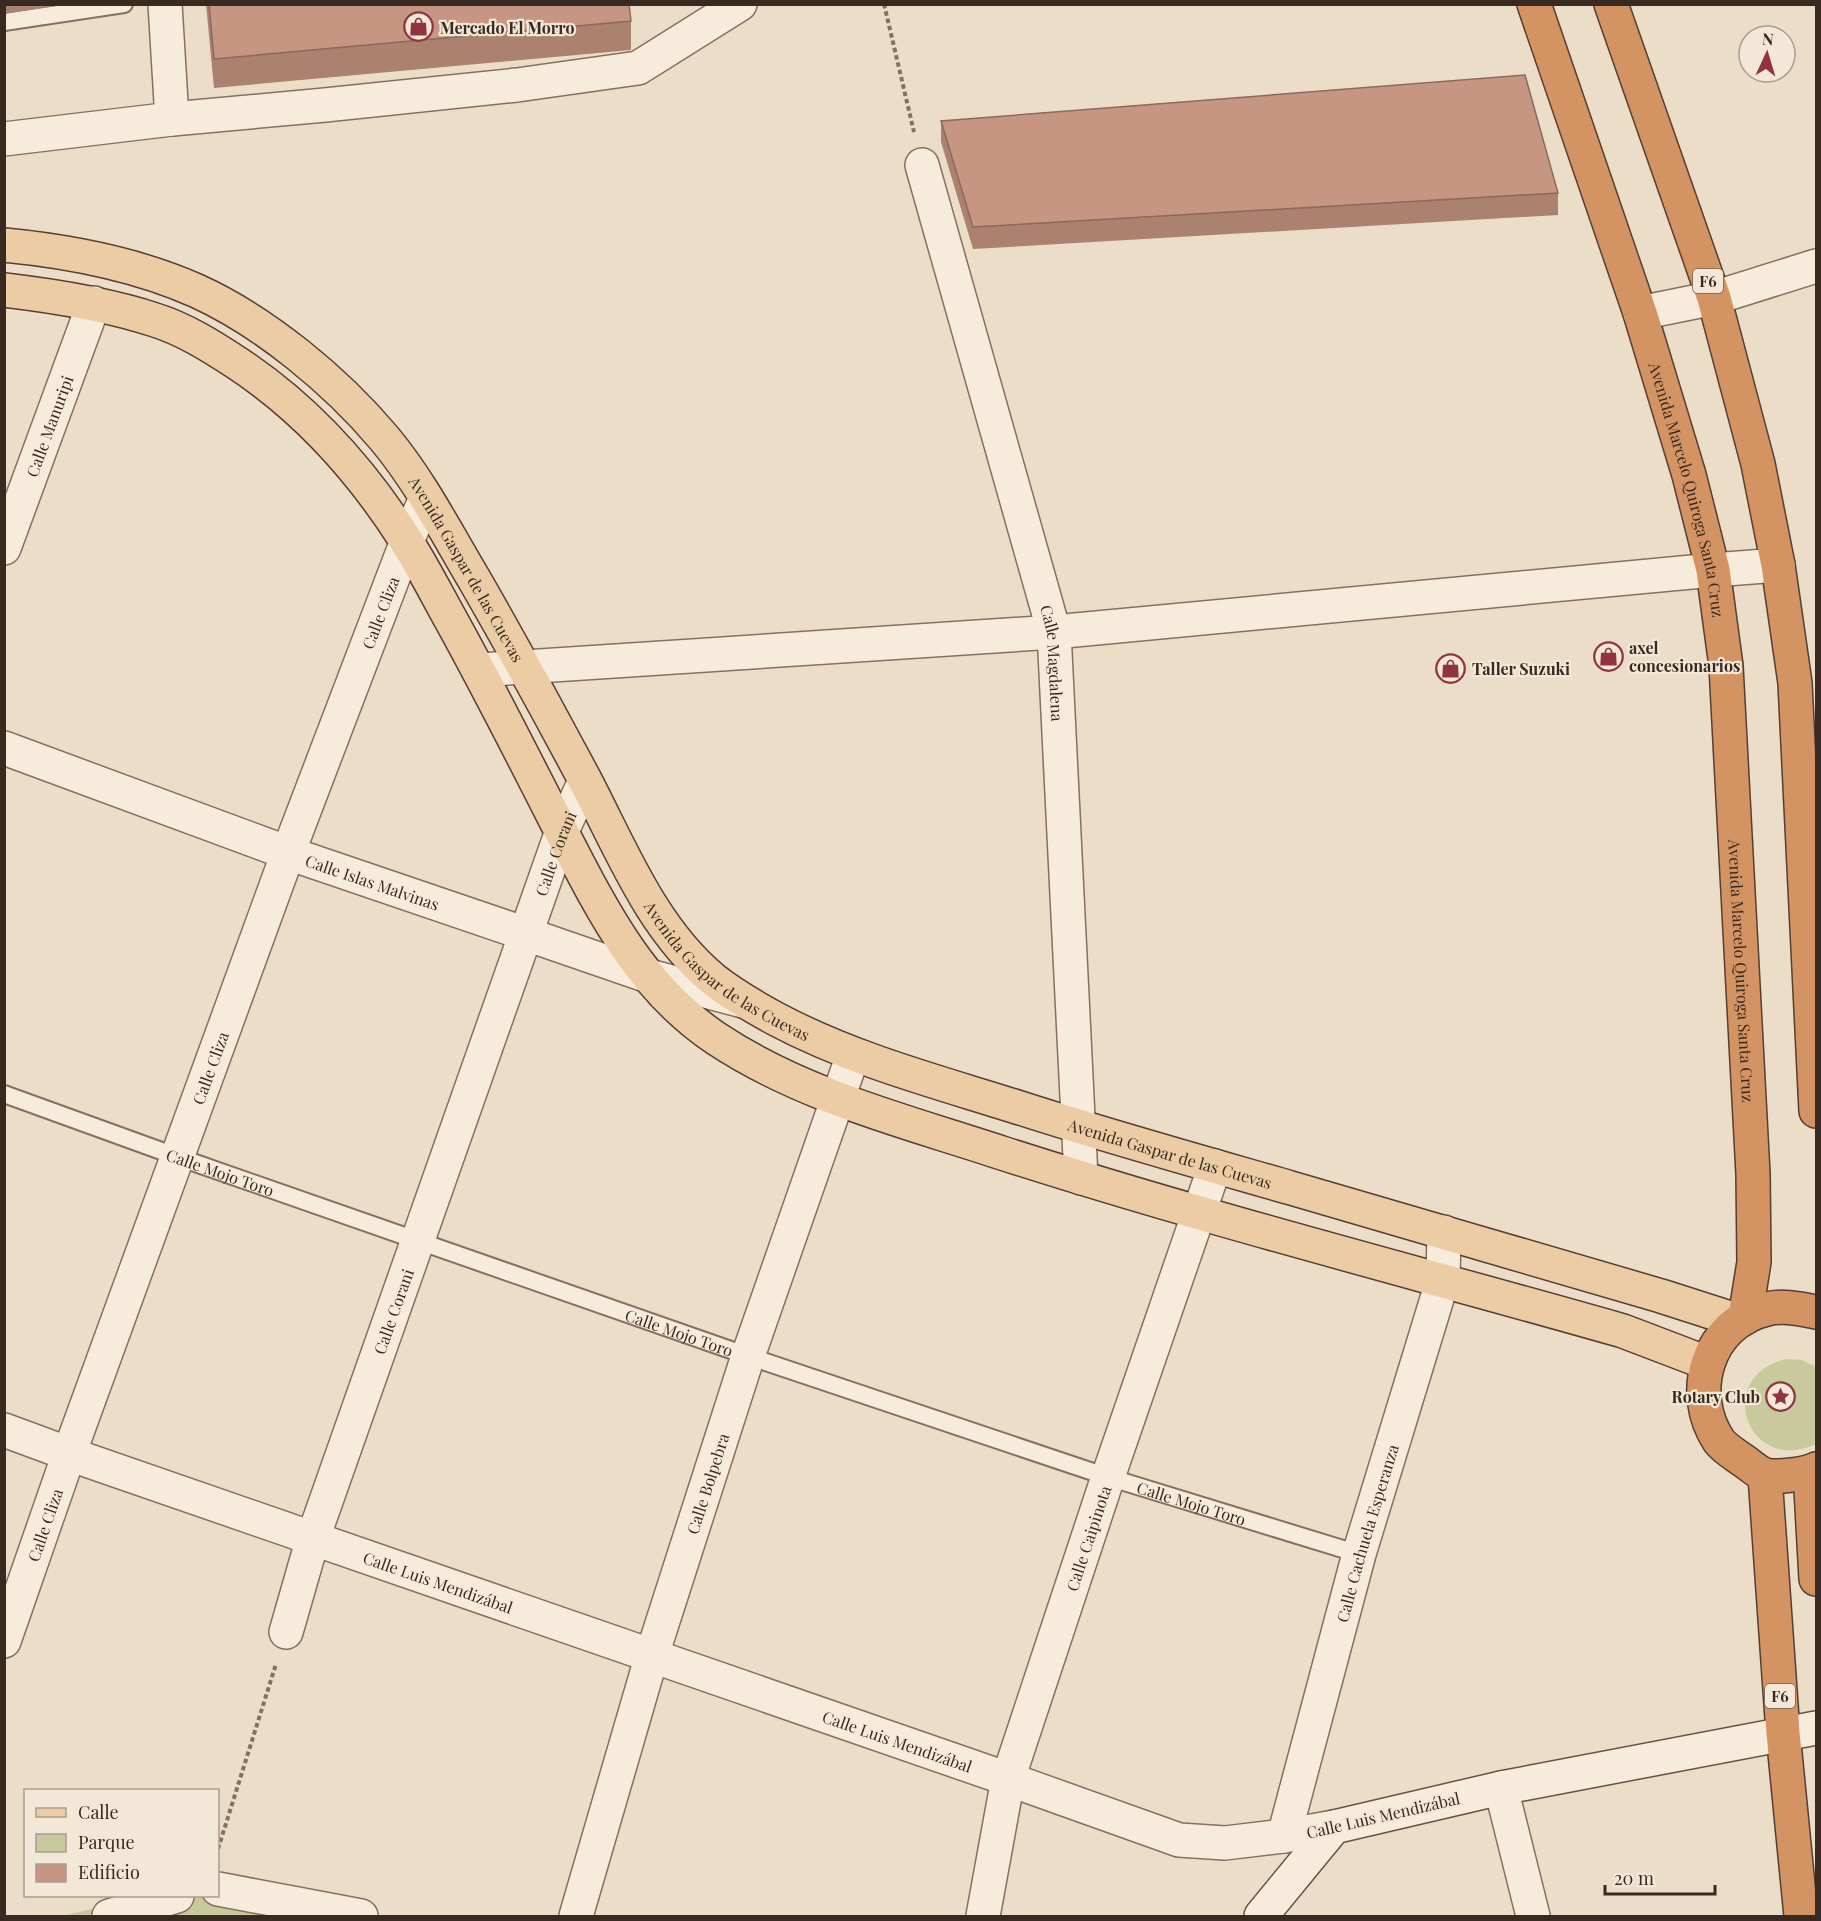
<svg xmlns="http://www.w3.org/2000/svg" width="1821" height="1921" viewBox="0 0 1821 1921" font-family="'Playfair Display',serif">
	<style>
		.green { fill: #c9c99e }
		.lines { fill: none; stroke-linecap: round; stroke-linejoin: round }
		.lane-casing { stroke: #876f5f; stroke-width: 20 }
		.street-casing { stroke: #876f5f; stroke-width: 36 }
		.secondary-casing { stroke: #695142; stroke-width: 36 }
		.primary-casing { stroke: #553e33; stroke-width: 36 }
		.highway-casing { stroke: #553e33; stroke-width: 36 }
		.path { stroke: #876f5f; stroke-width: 4; stroke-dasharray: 4.5 3; stroke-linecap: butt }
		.lane { stroke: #f7ebdc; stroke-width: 16 }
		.street { stroke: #f7ebdc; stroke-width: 33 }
		.secondary { stroke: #f7ebdc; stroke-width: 33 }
		.primary { stroke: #ebcca5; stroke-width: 33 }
		.highway { stroke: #d39362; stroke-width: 33 }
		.wall { fill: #ab8170 }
		.building { fill: #c79682; stroke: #8b695b; stroke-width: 1.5 }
		.labels { text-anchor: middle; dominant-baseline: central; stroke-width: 4.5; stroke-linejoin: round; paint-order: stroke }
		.shield { fill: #f3e8d8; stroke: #706358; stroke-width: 1.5 }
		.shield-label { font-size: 15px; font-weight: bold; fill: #382a21 }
		.poi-label { font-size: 16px; font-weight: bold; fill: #382a21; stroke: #f3e8d8; text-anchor: start }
		.street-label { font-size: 16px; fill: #382a21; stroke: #f3e8d8 }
	</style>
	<rect width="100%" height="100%" fill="#ecddc9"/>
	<path class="green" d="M1786,1359L1802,1360L1816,1367V1444C1748,1476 1712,1377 1786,1359Z
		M169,1896H218L334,1916H62L136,1898Z"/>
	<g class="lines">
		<defs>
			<g id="lane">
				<path d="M4,22L124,4"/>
				<path id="s1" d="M4,1094L178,1157L748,1356L1108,1477L1359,1554"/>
			</g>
			<g id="street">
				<path d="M165,4L172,119"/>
				<path d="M4,139L172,119L325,105L517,85L638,68L740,4"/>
				<path id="s2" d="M922,165L1054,632L1081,1178"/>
				<path d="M1640,313L1714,298L1816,266"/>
				<path id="s3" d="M4,548L94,303"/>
				<path d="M479,670L1054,632L1713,570L1778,565"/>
				<path id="s4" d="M4,748L288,853L526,934L645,975L743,1001"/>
				<path id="s5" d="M4,1430L69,1454L1008,1779L1179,1840L1225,1843L1284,1836L1334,1827"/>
				<path id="s6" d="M286,1632L313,1538L562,831L585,781"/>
				<path id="s7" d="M4,1641L69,1454L288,853L407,541L426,498"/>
				<path d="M1501,1788L1533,1916"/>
				<path id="s8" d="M1284,1836L1359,1554L1443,1279L1444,1232"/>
				<path d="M218,1889L361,1916"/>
				<path d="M109,1916L177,1896"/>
				<path id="s9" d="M576,1916L652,1655L748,1356L853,1055"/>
				<path id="s10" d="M983,1916L1008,1779L1108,1477L1215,1166"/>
			</g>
			<path id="secondary" d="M1261,1916L1334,1827L1501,1788L1816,1728"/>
			<g id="primary">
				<path id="s11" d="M4,245C67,251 139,265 197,291C265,322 336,381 384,438C420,481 446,532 474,579C512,645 549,712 585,780C621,849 652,929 714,980C733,995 754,1007 776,1019C853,1060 938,1082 1020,1108C1110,1137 1200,1162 1291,1188C1414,1224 1538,1260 1661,1296L1739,1321"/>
				<path d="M4,290C55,296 107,304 155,320C184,329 211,346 237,363C305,408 361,470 405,539C422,565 436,593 451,620C487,685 521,752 555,819C598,902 637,986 717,1039C803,1096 905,1121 1002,1153C1207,1219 1416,1272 1623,1331L1707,1363"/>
			</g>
			<g id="highway">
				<path id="s12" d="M1534,4L1640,313L1689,475L1713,570L1726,666L1753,1174L1754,1262L1745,1318"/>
				<path d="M1611,4L1714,298L1758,464L1778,565L1795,683L1816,1111"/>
				<path d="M1816,1312C1800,1309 1783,1305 1767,1309C1707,1323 1687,1393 1719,1441C1725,1449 1736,1455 1744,1461C1750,1465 1756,1471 1763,1474C1773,1479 1806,1474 1816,1469"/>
				<path d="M1810,1472L1816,1579"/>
				<path d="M1765,1476L1783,1733L1801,1916"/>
			</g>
		</defs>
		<use href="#lane" class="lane-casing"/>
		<use href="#street" class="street-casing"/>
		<use href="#secondary" class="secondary-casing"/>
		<use href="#primary" class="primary-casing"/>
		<use href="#highway" class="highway-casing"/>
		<path class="path" d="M884,4L914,132
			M218,1849L276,1664"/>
		<use href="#lane" class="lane"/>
		<use href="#street" class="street"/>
		<use href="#secondary" class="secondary"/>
		<use href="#primary" class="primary"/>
		<use href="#highway" class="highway"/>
	</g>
	<path class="wall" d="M4,4H69L4,14Z
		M206,4H629L631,21V50L214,88Z
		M941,121L1558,193V215L973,249L941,142Z"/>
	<path class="building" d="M209,4H629L631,21L214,59Z
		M1525,75L1558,193L973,227L941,121Z"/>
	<defs>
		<symbol id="shop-ring" viewBox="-11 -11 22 22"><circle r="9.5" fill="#f3e8d8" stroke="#913440" stroke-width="1.5"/><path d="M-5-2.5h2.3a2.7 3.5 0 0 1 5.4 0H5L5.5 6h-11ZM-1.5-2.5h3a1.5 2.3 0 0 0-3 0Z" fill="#913440"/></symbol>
		<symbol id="sight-ring" viewBox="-11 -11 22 22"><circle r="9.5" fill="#f3e8d8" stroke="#913440" stroke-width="1.5"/><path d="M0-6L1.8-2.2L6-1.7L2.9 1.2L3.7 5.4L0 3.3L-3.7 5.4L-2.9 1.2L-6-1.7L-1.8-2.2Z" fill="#913440"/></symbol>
	</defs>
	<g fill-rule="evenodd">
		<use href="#shop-ring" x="402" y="10" width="33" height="33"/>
		<use href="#shop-ring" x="1592" y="640" width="33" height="33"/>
		<use href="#shop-ring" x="1434" y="652" width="33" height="33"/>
		<use href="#sight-ring" x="1764" y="1380" width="33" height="33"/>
	</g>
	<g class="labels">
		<g class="shield">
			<rect x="1693" y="269" width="30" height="24" rx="4.5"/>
			<rect x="1765" y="1684" width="30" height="24" rx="4.5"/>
		</g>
		<g class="shield-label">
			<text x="1708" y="281">F6</text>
			<text x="1780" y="1696">F6</text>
		</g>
		<g class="poi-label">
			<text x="440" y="27">Mercado El Morro</text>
			<text x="1629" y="647">axel<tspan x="1629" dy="18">concesionarios</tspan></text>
			<text x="1472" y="668">Taller Suzuki</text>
			<text x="1760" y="1396" text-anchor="end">Rotary Club</text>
		</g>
		<g class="street-label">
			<text stroke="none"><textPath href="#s3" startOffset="130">Calle Manuripi</textPath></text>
			<text stroke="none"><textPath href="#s12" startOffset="510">Avenida Marcelo Quiroga Santa Cruz</textPath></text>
			<text stroke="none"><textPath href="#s11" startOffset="594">Avenida Gaspar de las Cuevas</textPath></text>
			<text stroke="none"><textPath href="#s7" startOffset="1095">Calle Cliza</textPath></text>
			<text stroke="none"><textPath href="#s2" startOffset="516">Calle Magdalena</textPath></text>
			<text stroke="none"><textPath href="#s6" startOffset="824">Calle Corani</textPath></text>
			<text stroke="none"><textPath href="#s4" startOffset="392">Calle Islas Malvinas</textPath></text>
			<text stroke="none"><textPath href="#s11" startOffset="1080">Avenida Gaspar de las Cuevas</textPath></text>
			<text stroke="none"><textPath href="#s12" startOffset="996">Avenida Marcelo Quiroga Santa Cruz</textPath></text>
			<text stroke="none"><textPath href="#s7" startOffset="609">Calle Cliza</textPath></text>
			<text stroke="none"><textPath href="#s11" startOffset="1566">Avenida Gaspar de las Cuevas</textPath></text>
			<text stroke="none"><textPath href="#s1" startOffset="230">Calle Mojo Toro</textPath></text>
			<text stroke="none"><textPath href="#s6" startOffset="338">Calle Corani</textPath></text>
			<text stroke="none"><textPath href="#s1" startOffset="716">Calle Mojo Toro</textPath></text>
			<text stroke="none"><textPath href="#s9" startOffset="452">Calle Bolpebra</textPath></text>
			<text stroke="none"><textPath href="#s1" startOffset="1256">Calle Mojo Toro</textPath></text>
			<text stroke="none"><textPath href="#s7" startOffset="123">Calle Cliza</textPath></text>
			<text stroke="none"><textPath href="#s8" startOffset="314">Calle Cachuela Esperanza</textPath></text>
			<text stroke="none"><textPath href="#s10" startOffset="393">Calle Caipinota</textPath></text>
			<text stroke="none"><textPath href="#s5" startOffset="460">Calle Luis Mendizábal</textPath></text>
			<text stroke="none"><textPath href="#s5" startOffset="946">Calle Luis Mendizábal</textPath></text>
			<text transform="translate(1383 1815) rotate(-13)">Calle Luis Mendizábal</text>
		</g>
	</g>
	<rect width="1821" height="1921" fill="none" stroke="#382a21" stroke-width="12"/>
	<rect x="24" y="1789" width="195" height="108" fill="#f3e8d8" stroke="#a89c8f" stroke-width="1.5"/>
	<rect x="36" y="1808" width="30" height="9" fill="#ebcca5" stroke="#a89c8f" stroke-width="1.5"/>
	<text x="78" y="1819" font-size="18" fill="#382a21">Calle</text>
	<rect x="36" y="1834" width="30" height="18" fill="#c9c99e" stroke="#a89c8f" stroke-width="1.5"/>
	<text x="78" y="1849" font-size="18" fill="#382a21">Parque</text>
	<rect x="36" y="1864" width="30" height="18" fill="#c79682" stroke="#a89c8f" stroke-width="1.5"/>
	<text x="78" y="1879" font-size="18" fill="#382a21">Edificio</text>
	<g transform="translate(1767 54) rotate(4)"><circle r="28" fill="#f3e8d8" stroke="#a89c8f" stroke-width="1.5"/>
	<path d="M0-4.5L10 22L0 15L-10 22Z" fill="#913440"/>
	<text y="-9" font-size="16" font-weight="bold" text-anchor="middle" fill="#382a21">N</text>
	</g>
	<path d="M1605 1885v9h110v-9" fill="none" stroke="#382a21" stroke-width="3"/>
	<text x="1614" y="1885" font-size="18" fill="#382a21" stroke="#f3e8d8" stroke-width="4.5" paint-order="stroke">20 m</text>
</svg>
